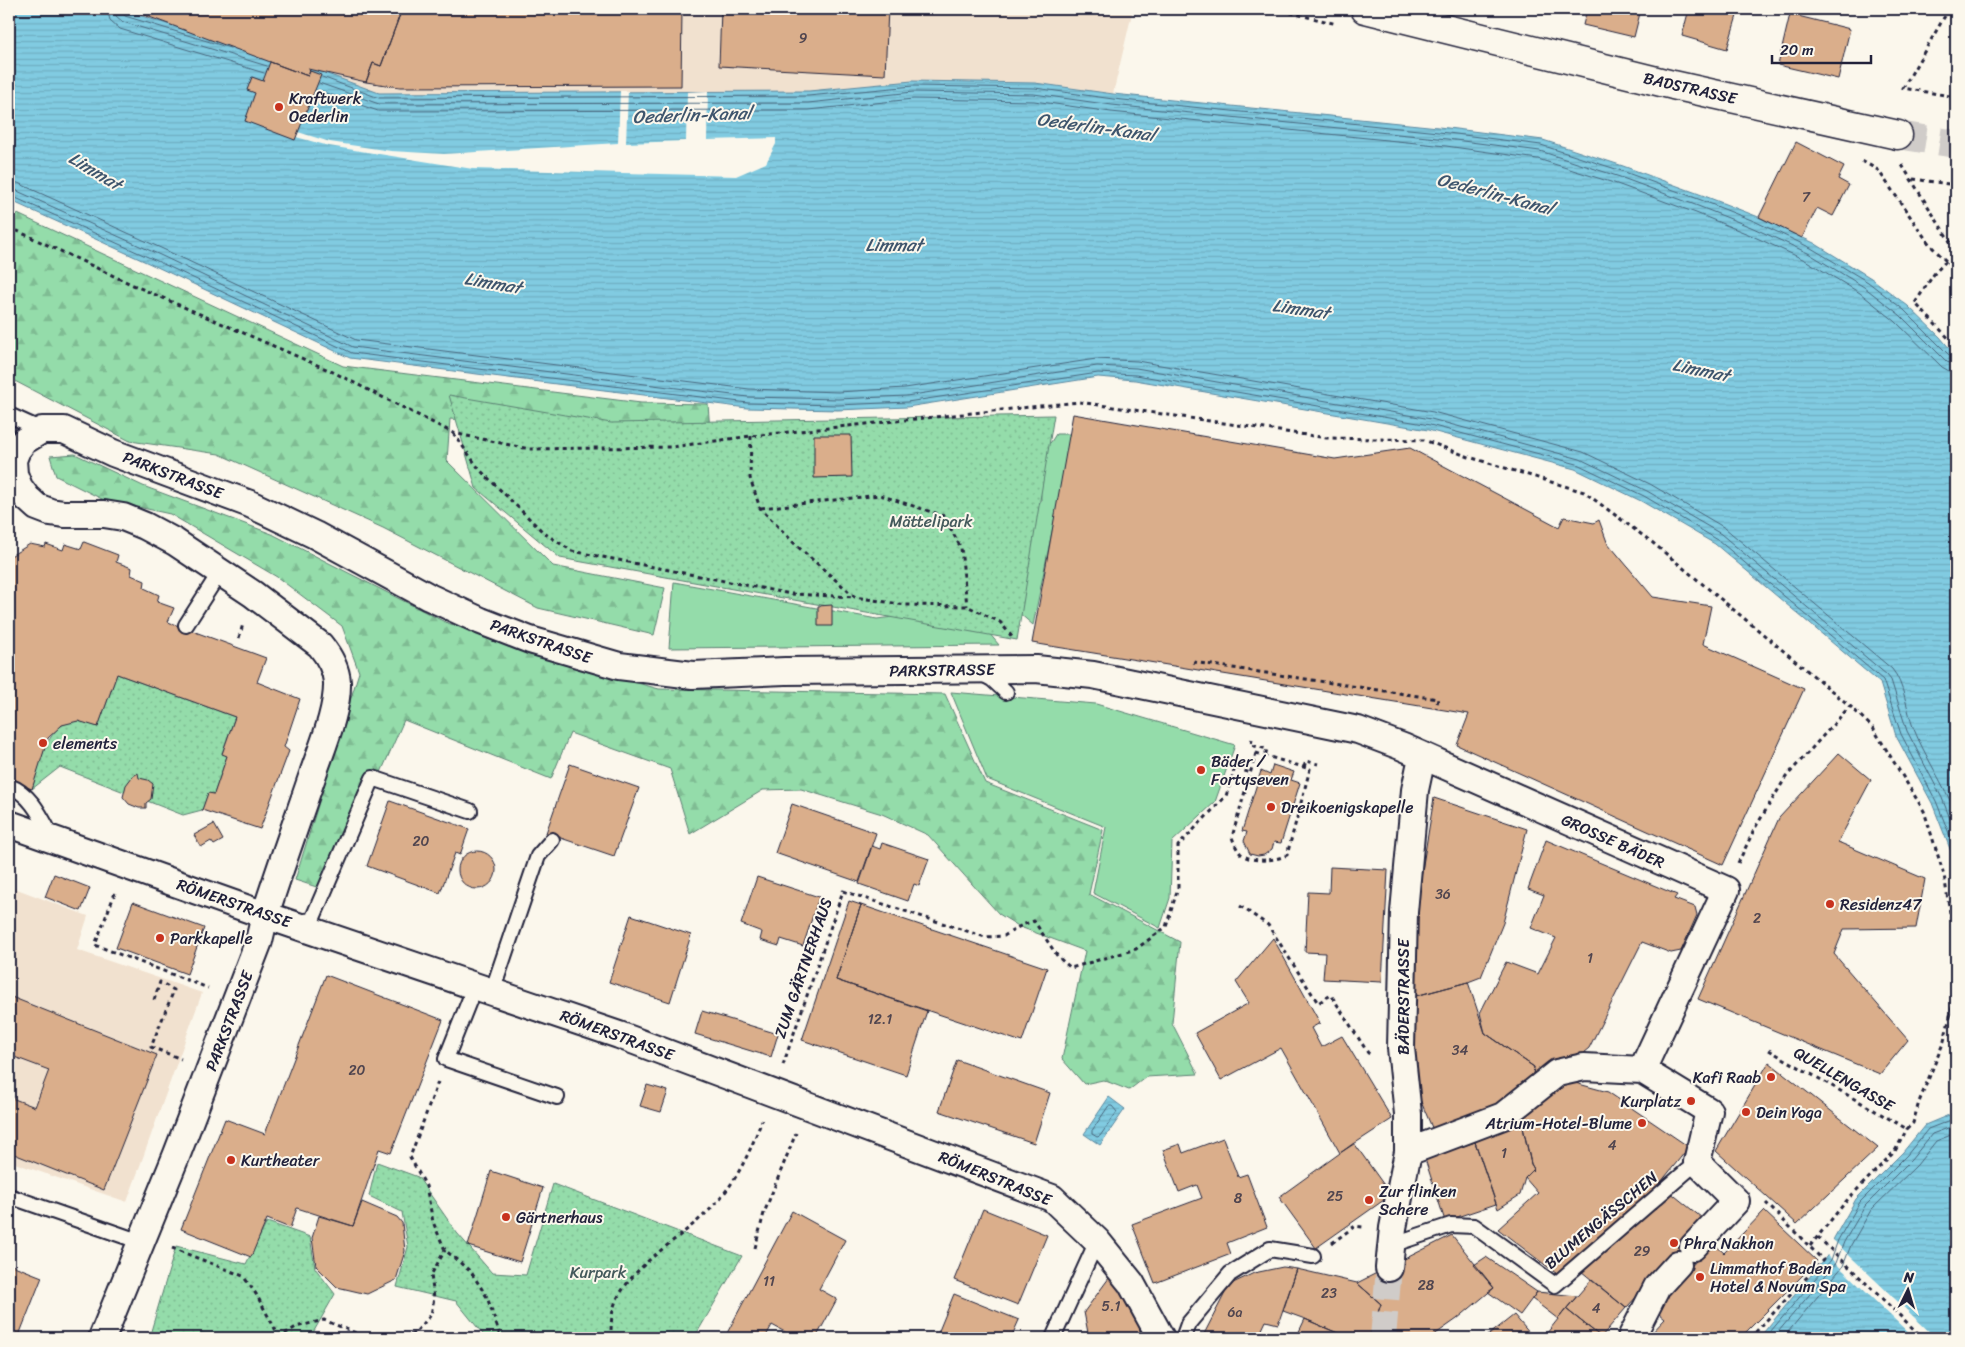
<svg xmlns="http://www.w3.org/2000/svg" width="1965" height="1347" viewBox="0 0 1965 1347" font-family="Sriracha,sans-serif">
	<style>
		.built { fill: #f1e1cf }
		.grass { fill: #94dcaa; stroke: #5b7f72 }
		.forest { fill: url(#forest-firs); stroke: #5b7f72 }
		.park { fill: url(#park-dots); stroke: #5b7f72 }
		.water { fill: url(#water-rules); stroke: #5b879f }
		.pier { fill: #fbf7ec }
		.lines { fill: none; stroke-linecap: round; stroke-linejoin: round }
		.shore { stroke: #48667d; stroke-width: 1 }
		.building { fill: #daae8b; stroke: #22223b }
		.street-tunnel { stroke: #d0ccc9; stroke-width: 26; stroke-dasharray: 26 13; stroke-linecap: butt }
		.secondary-tunnel { stroke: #d0ccc9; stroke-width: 28; stroke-dasharray: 28 14; stroke-linecap: butt }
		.lane-casing { stroke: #22223b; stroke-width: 18 }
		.street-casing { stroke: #22223b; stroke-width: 30 }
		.secondary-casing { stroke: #22223b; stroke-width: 31 }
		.path { stroke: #22223b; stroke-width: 3; stroke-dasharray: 4 4; stroke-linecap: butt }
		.lane { stroke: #fbf7ec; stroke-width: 14 }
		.street { stroke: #fbf7ec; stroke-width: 26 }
		.secondary { stroke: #fbf7ec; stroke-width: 28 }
		.poi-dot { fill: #c8321e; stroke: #fbf7ec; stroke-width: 2 }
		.labels { text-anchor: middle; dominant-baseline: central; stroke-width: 4; stroke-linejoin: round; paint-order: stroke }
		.number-label { font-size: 14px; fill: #50454f }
		.street-label { font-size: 16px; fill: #22223b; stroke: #fbf7ec }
		.poi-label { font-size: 16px; fill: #22223b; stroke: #fbf7ec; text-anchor: start }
		.park-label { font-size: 16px; fill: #445a5c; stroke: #fbf7ec }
		.water-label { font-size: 18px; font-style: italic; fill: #3e556d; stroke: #fbf7ec }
	</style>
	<defs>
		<pattern id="forest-firs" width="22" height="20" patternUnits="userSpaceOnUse" patternTransform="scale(1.25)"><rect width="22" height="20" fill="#94dcaa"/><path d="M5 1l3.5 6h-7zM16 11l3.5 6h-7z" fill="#7fbc93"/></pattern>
		<pattern id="park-dots" width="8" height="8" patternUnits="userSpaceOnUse" patternTransform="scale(1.25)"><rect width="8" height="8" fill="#94dcaa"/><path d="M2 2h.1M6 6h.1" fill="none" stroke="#7fbc93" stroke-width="1.8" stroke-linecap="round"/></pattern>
		<pattern id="water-rules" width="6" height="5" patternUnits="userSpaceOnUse" patternTransform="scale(1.25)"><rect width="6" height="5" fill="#81cbe1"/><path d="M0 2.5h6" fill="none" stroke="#6faec2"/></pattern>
	</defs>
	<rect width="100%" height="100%" fill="#fbf7ec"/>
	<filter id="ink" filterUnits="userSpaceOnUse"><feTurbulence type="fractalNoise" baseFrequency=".02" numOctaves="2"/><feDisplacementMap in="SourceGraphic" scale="10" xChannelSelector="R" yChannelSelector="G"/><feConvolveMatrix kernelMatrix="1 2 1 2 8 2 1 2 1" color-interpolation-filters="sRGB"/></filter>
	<g filter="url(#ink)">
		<path class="built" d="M71,9H1133L1113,94L1035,83L452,187Z
			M9,886L88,916L77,950L202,993L127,1202L9,1161Z"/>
		<path class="grass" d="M1056,434H1072L1033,625L1012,607L1034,509L1041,501L1039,450L1051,442Z
			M674,582L877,619L918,614L983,626L999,645L669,648Z
			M951,692L1096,704L1235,745L1215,802L1172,842L1170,898L1160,928L1093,893L1106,827L987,779Z"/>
		<path class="forest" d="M9,210L343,366L641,403L708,404L710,431L580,430L450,419L447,461L553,566L665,588L654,635L538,608L383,528L219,454L130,441L9,378Z
			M75,454L143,486L272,534L445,622L555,660L659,689L945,694L985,783L1103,830L1089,894L1180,942L1172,1023L1198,1074L1146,1077L1129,1090L1103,1080L1084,1084L1062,1059L1085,951L1020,927L999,914L928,835L882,814L801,789L763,790L690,834L670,769L570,733L551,779L404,720L329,891L295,880L359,672L342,626L277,577L170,514L102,499L56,476L50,456Z"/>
		<path class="park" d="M449,395L611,423L1054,415L1017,640L560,558L476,488Z
			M117,674L235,717L222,753L227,756L214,794H208L202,810L183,815L60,767L32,789C39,766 47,719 79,721C85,722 92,725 98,727Z
			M377,1162L418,1177L457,1233L492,1273L526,1275L553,1184L742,1256L694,1338H486L456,1301L397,1287L408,1247L402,1212L369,1196Z
			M267,1222L310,1237L315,1268L335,1294L310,1338H149L176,1246L246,1264Z"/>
		<path class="water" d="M9,9H119L322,72L379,93L809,91L912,81L1035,83L1113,94L1448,128L1543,140L1623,166L1702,195L1756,216L1814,243L1871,278L1908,306L1940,337L1956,356V864L1932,803L1896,736L1880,683L1715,544L1641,501L1575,469L1428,430L1135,380L1098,377L907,407L838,410L747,408L350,358L155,266L9,200Z
			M1109,1097L1125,1109L1100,1145L1084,1134Z
			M1956,1112V1338H1759L1827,1256L1834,1238L1856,1199L1903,1152L1925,1125Z"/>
		<path class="pier" d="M620,91H628L626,143L686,141L687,92L708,91L707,140L776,138V144L766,163L736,176L473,169L329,146L296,137L298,132L330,142L391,151L444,154L618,143Z
			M1831,1238L1936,1338H1914L1826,1254Z"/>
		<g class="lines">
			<path class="shore" d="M107,9L110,20L120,29L264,73
				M115,9L116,16L123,22L267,66
				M121,9L122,13L125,16L230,48
				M322,77L379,98L808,96L913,86L1035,88L1113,99L1448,133L1541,145L1622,171L1701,200L1754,221L1811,248L1868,282L1904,310L1951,357L1956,358
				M319,83L379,104L808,103L913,92L1034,94L1112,105L1447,139L1540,151L1620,177L1698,206L1751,227L1808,253L1864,287L1900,315L1947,362L1956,365
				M317,90L378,111L808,110L913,99L1034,101L1111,112L1446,146L1538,159L1617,184L1696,213L1748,234L1805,260L1860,293L1895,321L1942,367L1949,371L1956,372
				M9,182L18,183L163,249L356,340L749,389L838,392L905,388L1096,359L1137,361L1433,412L1583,452L1650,484L1725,528L1892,669C1904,683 1907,711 1913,727C1925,757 1944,784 1956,814
				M9,189L15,190L160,255L353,347L748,397L838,399L906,396L1097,366L1136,368L1431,419L1580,459L1647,491L1721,534L1887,675L1891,680L1907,731L1942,798L1956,834
				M9,195L157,261L352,353L748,403L838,405L907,402L1098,373L1136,375L1430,425L1577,464L1644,496L1718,540L1883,680L1901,734L1936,801L1956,851
				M1109,1106H1112L1117,1112L1100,1136L1097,1137L1092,1134V1131Z
				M1765,1338L1831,1260L1838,1240L1860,1202L1907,1155L1928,1129L1956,1118
				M1773,1338L1836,1263L1844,1242L1865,1206L1911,1160L1932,1134L1956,1125
				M1783,1338L1843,1266L1851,1245L1871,1210L1917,1165L1936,1141L1956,1133"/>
		</g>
		<path class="building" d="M128,9H402L381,66L373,63L366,82L308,69L310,71L308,76Z
			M402,9H682L681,86L400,87L366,82L373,63L381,66Z
			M721,9H888L885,75L719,66Z
			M1587,9H1641L1634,37L1583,25Z
			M1689,9H1739L1727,49L1682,36Z
			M1790,14L1850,29L1838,79L1778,65Z
			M270,62L308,76L310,71L321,75L295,140L245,121L255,93L247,90L252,77L263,81Z
			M1796,142L1844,167L1838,179L1849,185L1833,216L1817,208L1802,238L1759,217Z
			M1073,414L1335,459L1410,448L1559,527L1564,517L1594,523L1599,520L1607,542L1653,597L1711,606L1703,644L1804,689L1723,865L1457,745L1469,714L1032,643Z
			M814,435H851L852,477L814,478Z
			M84,542L118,555L116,562L132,568L131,575L145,581L144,588L159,595L157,602L174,608L168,622L266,658L257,682L300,699L284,747L289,751L260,829L202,810L208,793L214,794L227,756L222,754L235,717L117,674L98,727L78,721L62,725L48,738L32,789L9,781V557L30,544L45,547L46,544L63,550L65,544L81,549Z
			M832,605V626H818V606Z
			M1839,753L1871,780L1838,842L1925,879L1916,928L1844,929L1834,954L1908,1040L1880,1074L1698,999L1779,818Z
			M570,764L639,788L614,856L546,833Z
			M1273,765L1294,772L1291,780L1300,783L1281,843L1274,842L1272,849L1264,855L1258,856L1250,854L1244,841L1247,832L1242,831L1261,771L1270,775Z
			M138,773L139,778L148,780L153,784L151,799L146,803V808H139L129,804L123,797L126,785L132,777Z
			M1434,798L1527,829L1503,923L1481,977L1468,982L1408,998L1417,901Z
			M390,801L469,829L460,855L455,853L440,893L367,866Z
			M792,804L876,833L859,882L775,853Z
			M214,824L223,840L214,845L211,841L201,847L194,835Z
			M1546,840L1677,895L1674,899L1695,907L1697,915L1681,951L1671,953L1642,942L1589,1048L1565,1068L1533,1075L1534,1067L1485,1033L1480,1013L1506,962L1538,974L1556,938L1531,928L1544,895L1528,889Z
			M882,843L929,859L919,886L914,884L908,901L859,884L872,846L880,849Z
			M458 870a19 19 0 1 1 38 0a19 19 0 1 1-38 0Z
			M1330,867L1388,870L1382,982L1323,979L1325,953L1305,952L1308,892L1329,893Z
			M54,874L90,888L81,911L45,897Z
			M757,877L819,897L803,946L781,939L779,946L760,940L762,932L741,924Z
			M849,901L861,905L836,980L927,1011L906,1075L802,1040Z
			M133,902L204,928L187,974L116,948Z
			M861,905L1047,968L1022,1042L836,980Z
			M631,915L691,935L670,1002L609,982Z
			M1273,938L1320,1023L1311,1028L1321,1047L1342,1036L1392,1119L1340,1153L1281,1048L1221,1080L1195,1033L1249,1003L1236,982Z
			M326,975L443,1020L391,1153L379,1149L353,1226L297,1208L290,1228L267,1219L251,1257L181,1229L225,1119L265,1134Z
			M1468,982L1485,1033L1534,1067L1533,1075L1497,1109L1436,1137L1416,1090L1408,998Z
			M9,996L157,1055L104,1190L9,1152V1097L35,1107L49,1070L9,1055Z
			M702,1011L778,1034L771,1057L695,1034Z
			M957,1060L1050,1093L1034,1143L939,1111Z
			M1769,1062L1878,1148L1797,1224L1716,1151Z
			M1564,1080L1608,1092L1689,1147L1657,1187L1557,1274L1498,1229L1538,1193L1525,1178L1534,1169L1531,1164L1521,1118Z
			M647,1085L668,1091L661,1112L640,1106Z
			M1521,1118L1531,1164L1534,1169L1525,1178L1520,1195L1498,1209L1475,1142Z
			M1223,1138L1238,1177L1247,1174L1267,1227L1227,1243L1231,1254L1155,1283L1132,1224L1202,1198L1197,1185L1179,1192L1163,1150L1180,1144L1183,1153Z
			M1475,1142L1496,1204L1445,1221L1425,1159Z
			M1354,1143L1391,1195L1316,1248L1279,1197Z
			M491,1171L543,1188L520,1262L468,1246Z
			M1670,1192L1707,1222L1626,1308L1581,1271Z
			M362,1202L397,1217L402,1223L405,1251L396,1280L367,1294L337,1287L316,1266L312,1238L319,1216L353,1226Z
			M983,1209L1047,1235L1018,1305L954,1280Z
			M792,1211L845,1240L819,1289L837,1299L816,1338H796L772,1325L765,1338H733L726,1335Z
			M1764,1211L1817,1261L1740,1338H1647L1665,1319L1652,1308L1713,1243L1724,1253Z
			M1452,1235L1494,1288L1457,1319L1430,1338H1369L1381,1304L1357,1283Z
			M1486,1257L1537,1292L1520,1315L1488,1292L1494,1288L1474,1265Z
			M9,1264L42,1277L18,1338L9,1335Z
			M1283,1267L1297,1269L1278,1324L1266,1321L1258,1338H1202L1225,1293L1233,1283L1254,1273Z
			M1297,1269L1357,1283L1381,1304L1369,1338H1349L1305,1319L1283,1311Z
			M1109,1278L1130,1300L1138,1315L1141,1338H1089L1084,1312Z
			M1591,1280L1626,1308L1601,1337L1566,1309Z
			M1537,1292L1577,1296L1558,1319L1532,1299Z
			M954,1294L1019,1320L1011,1338H936Z
			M1566,1309L1601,1337L1603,1338H1543Z
			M1514,1315L1531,1335L1527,1338H1485Z
			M1305,1319L1349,1338H1296Z"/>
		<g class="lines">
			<path class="street-tunnel" d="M1383,1338L1389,1268"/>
			<path class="secondary-tunnel" d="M1898,135L1956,144"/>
			<defs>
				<path id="lane" d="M9,415L42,430
					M186,625L220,572
					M981,673L992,679L1006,692
					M9,786C32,794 42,819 53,839
					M298,922L312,920L373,778L470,811
					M475,986L446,1059L557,1097
					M492,992L538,856L552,840
					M9,1196L141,1242
					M1391,1245L1451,1225L1474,1226L1555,1285L1697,1162
					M1053,1338L1097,1241
					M1183,1338L1188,1324L1230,1274L1270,1249L1313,1256"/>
				<path id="street" d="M9,824L265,915L619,1035L1052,1198L1097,1241L1131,1283L1161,1338
					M1642,1070L1709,1111L1697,1162L1736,1201L1693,1247
					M1389,1268L1393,1228L1408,1152V1114L1401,1048L1404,912L1415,790L1422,757
					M102,1338L177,1154L259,941L265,915C280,868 297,821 313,774C322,747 338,711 337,682C336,668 329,656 320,645L253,594L175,542L145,526L123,517L104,514H64L50,512L37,507L27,498L19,487L14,474L13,460L17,450L24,441L42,430H64L113,453L250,504L315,535L429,597L481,621L530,640L619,666L693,675L785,671L1036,669L1093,675L1358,730L1403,747L1726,890L1642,1070L1584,1067L1557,1073L1503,1116L1408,1152
					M1631,1338L1657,1287L1678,1264"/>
				<path id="secondary" d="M1365,9L1673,85L1898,135"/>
			</defs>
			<use href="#lane" class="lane-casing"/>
			<use href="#street" class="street-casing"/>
			<use href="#secondary" class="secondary-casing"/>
			<path class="path" d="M1275,9L1337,24
				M1949,9L1903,88L1956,97
				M1862,161L1878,170L1930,245L1956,271
				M1902,165L1956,251
				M1913,179L1956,185
				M9,227L133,285L331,371L453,433L529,449L672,447L751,436L1079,402L1327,438L1424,440L1469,457L1584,492L1653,543L1850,706L1873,728L1924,811L1944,875L1956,950
				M1946,261L1934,274L1915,303L1956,346
				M453,433L480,470L544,533L572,551L791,594L855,597
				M751,436L750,478L760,508L797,546L855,597L905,605L967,606L1000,622L1013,638
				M761,508L880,495L944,516L961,548L967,606
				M239,638L243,624
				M1193,662L1438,699L1436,709
				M1252,739L1251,745L1267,749L1265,756
				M1256,753L1310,769L1287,855C1276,861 1252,863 1241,854C1237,850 1234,843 1232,837Z
				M1304,767L1306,761L1318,764
				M1738,863L1755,828L1786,777L1850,706
				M115,893L95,945L208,988
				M1240,906L1268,925L1318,1003L1331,995L1368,1053L1370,1054
				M154,1000L160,982L174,990L151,1047L181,1059
				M1769,1050L1907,1129
				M783,1065L843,891L985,937L1004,936L1022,925L1034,921L1058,957L1071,968L1136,949L1166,927L1178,888V846L1226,796L1235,767L1250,773
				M438,1082L410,1157L426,1186L433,1222L445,1250L471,1272L487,1297L499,1332V1338
				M1818,1237L1923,1338
				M1332,1243L1355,1226L1363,1227
				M1810,1246L1848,1199L1895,1151L1907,1129L1913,1123L1919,1102L1944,1041L1956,992
				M172,1248L243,1276L256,1294L280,1338
				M755,1248L764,1213L796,1133
				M278,1338L296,1327L324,1320L368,1338
				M403,1338L415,1333L431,1315L434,1298L431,1275L445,1250
				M611,1338C611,1325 611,1309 618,1297C643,1253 696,1232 726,1191C742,1170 753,1144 762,1120
				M1750,1338L1823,1260L1766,1203"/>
			<use href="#lane" class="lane"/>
			<use href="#street" class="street"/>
			<use href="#secondary" class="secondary"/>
		</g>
	</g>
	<g class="poi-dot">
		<circle cx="279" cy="107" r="5"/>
		<circle cx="43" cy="743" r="5"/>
		<circle cx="1201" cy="770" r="5"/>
		<circle cx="1271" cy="807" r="5"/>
		<circle cx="1830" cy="904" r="5"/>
		<circle cx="160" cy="938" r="5"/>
		<circle cx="1771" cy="1077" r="5"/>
		<circle cx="1691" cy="1101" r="5"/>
		<circle cx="1746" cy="1112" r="5"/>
		<circle cx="1642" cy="1123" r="5"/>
		<circle cx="231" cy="1160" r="5"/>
		<circle cx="1369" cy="1200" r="5"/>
		<circle cx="506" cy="1217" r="5"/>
		<circle cx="1674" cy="1243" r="5"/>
		<circle cx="1700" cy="1277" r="5"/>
	</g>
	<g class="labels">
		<g class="number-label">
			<text x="803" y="38">9</text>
			<text x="1806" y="197">7</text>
			<text x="421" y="841">20</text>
			<text x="1443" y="894">36</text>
			<text x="1757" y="918">2</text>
			<text x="1590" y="958">1</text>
			<text x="880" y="1019">12.1</text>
			<text x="1460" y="1050">34</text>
			<text x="357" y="1070">20</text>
			<text x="1612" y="1145">4</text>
			<text x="1504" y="1153">1</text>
			<text x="1335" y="1196">25</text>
			<text x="1238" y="1198">8</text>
			<text x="1642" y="1251">29</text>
			<text x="769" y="1281">11</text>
			<text x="1426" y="1285">28</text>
			<text x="1329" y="1293">23</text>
			<text x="1111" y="1306">5.1</text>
			<text x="1596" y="1308">4</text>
			<text x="1235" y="1312">6a</text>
		</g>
		<g class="street-label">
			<text transform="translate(1690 88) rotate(13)">BADSTRASSE</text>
			<text transform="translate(173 475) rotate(21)">PARKSTRASSE</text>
			<text transform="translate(541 641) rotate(19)">PARKSTRASSE</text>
			<text transform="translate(942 670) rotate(-1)">PARKSTRASSE</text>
			<text transform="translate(1613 841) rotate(24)">GROSSE BÄDER</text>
			<text transform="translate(234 903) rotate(19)">RÖMERSTRASSE</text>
			<text transform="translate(803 968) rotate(-71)">ZUM GÄRTNERHAUS</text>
			<text transform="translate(1403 997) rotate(-90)">BÄDERSTRASSE</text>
			<text transform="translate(229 1021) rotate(-69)">PARKSTRASSE</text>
			<text transform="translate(617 1035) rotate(20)">RÖMERSTRASSE</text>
			<text transform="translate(1844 1079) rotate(30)">QUELLENGASSE</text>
			<text transform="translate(995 1178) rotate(22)">RÖMERSTRASSE</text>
			<text transform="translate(1601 1220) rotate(-40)">BLUMENGÄSSCHEN</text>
		</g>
		<g class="poi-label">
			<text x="289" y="98">Kraftwerk<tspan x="289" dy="18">Oederlin</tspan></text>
			<text x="53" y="743">elements</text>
			<text x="1211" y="761">Bäder /<tspan x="1211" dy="18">Fortyseven</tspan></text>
			<text x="1281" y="807">Dreikoenigskapelle</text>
			<text x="1840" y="904">Residenz47</text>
			<text x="170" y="938">Parkkapelle</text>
			<text x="1761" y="1077" text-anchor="end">Kafi Raab</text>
			<text x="1681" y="1101" text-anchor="end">Kurplatz</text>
			<text x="1756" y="1112">Dein Yoga</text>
			<text x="1632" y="1123" text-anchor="end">Atrium-Hotel-Blume</text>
			<text x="241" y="1160">Kurtheater</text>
			<text x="1379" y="1191">Zur flinken<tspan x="1379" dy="18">Schere</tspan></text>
			<text x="516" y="1217">Gärtnerhaus</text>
			<text x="1684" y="1243">Phra Nakhon</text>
			<text x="1710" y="1268">Limmathof Baden<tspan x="1710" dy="18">Hotel &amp; Novum Spa</tspan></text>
		</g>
		<g class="park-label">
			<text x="931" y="521">Mättelipark</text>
			<text x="598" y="1272">Kurpark</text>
		</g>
		<g class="water-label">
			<text transform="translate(692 115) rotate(-2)">Oederlin-Kanal</text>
			<text transform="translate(1096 127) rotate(8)">Oederlin-Kanal</text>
			<text transform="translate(95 171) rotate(31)">Limmat</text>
			<text transform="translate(1495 194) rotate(15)">Oederlin-Kanal</text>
			<text x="894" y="245">Limmat</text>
			<text transform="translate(493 283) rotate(10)">Limmat</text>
			<text transform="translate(1301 309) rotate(8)">Limmat</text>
			<text transform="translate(1701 370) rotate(12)">Limmat</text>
		</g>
	</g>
	<rect width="1965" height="1347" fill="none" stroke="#fbf7ec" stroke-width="30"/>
	<rect x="15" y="15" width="1935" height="1317" fill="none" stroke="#22223b" stroke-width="2" filter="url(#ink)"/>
	<g transform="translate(1908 1290) rotate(5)" stroke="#fbf7ec" stroke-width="4" paint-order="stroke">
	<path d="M0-4L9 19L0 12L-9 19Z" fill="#22223b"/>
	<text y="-8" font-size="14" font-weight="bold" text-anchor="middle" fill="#22223b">N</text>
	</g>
	<path d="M1772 55v8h99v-8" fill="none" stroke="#22223b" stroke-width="2.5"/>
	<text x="1780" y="55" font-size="15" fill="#22223b" stroke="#fbf7ec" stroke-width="4" paint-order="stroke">20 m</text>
</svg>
